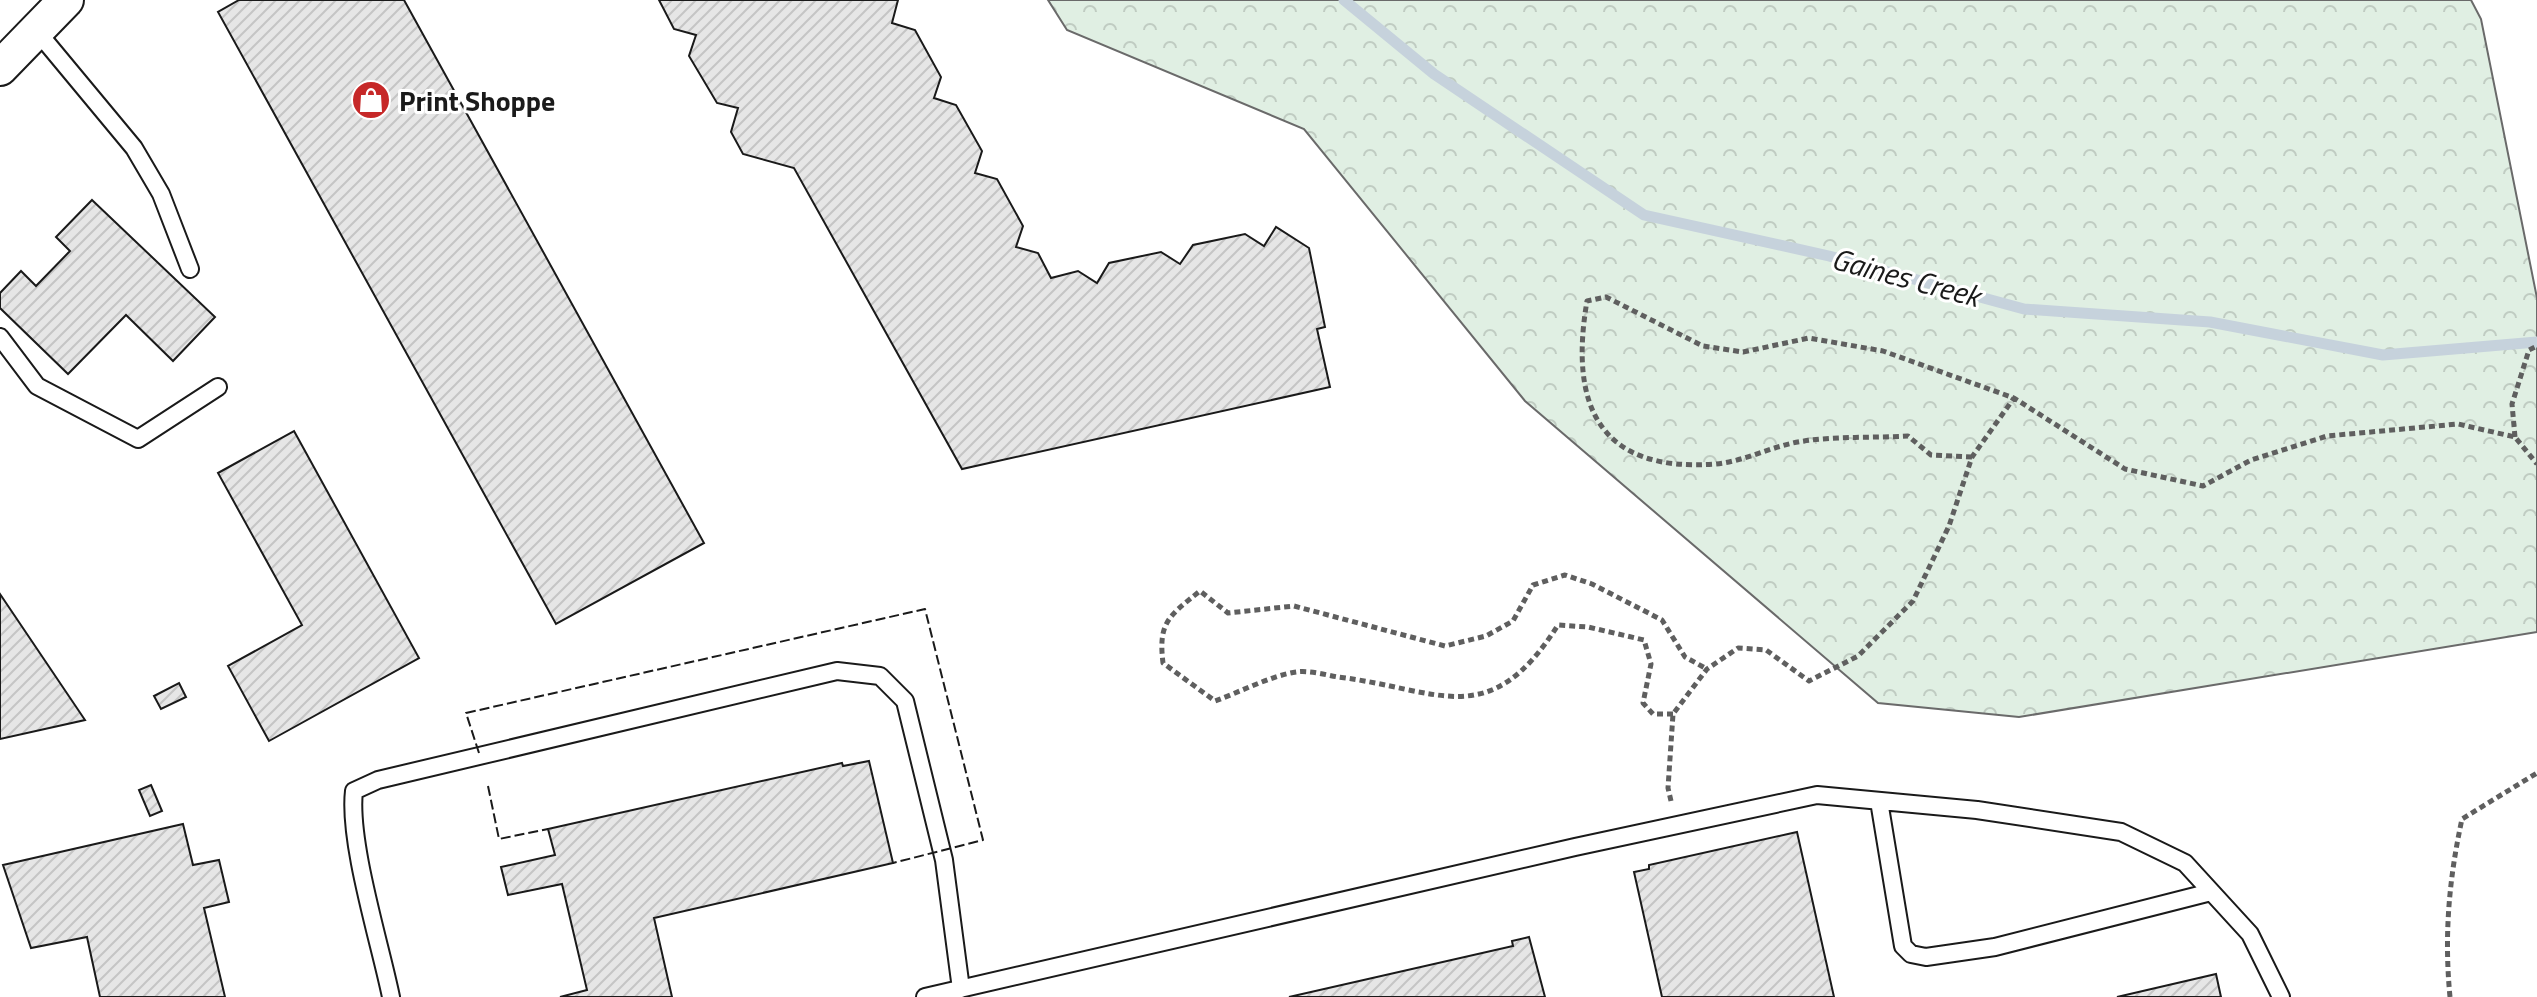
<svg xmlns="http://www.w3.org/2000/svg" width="2537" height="997" viewBox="0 0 2537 997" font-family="'Titillium Web',sans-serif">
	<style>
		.forest { fill: url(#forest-crowns); stroke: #6a6a6a; stroke-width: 2 }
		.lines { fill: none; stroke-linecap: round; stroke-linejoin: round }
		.stream { stroke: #c6d2dc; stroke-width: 11 }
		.building { fill: url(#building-hatch); stroke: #1a1a1a; stroke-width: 2 }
		.service-casing { stroke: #1a1a1a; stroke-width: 20 }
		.minor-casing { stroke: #1a1a1a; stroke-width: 38 }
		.path { stroke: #5f5f5f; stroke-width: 5; stroke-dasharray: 6 4; stroke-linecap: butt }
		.service { stroke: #fff; stroke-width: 16 }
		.minor { stroke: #fff; stroke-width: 34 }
		.fence { stroke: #1a1a1a; stroke-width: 2; stroke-dasharray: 10 4; stroke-linecap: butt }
		.labels { text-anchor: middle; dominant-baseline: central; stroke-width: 6; stroke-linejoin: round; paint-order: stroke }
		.poi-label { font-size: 28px; font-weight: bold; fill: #1a1a1a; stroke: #fff; text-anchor: start }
		.water-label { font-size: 30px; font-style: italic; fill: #1a1a1a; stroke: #fff }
	</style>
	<defs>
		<pattern id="forest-crowns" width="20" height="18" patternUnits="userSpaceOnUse" patternTransform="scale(2)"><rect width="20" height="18" fill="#e0efe3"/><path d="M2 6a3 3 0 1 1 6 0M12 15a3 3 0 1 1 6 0" fill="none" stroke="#c0ccc2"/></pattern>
		<pattern id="building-hatch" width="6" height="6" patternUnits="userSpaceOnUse" patternTransform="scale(2)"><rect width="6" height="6" fill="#e6e6e6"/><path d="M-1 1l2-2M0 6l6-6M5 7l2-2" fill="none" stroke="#c5c5c5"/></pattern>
	</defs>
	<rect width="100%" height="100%" fill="#fff"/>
	<path class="forest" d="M1048,0H2471L2481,19L2537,298V632L2019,717L1878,703L1525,401L1304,129L1067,30Z"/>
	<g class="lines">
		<path class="stream" d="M1344,0L1434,74L1644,215L1829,256L2024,309L2210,322L2383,355L2537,342"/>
	</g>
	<path class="building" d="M239,0H404L704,543L556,624L218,12Z
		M659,0H898L892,23L915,30L941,77L934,98L956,105L982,151L975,173L997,179L1023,226L1016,247L1038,253L1051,278L1078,271L1097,283L1109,263L1161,252L1180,264L1193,245L1245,234L1264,246L1276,227L1309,248L1325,327L1317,329L1330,387L962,469L794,168L743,154L731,132L738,108L717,103L689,56L696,35L674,29Z
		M92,200L215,317L173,361L126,315L68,374L0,308V293L21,271L36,286L70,251L56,237Z
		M294,431L419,658L269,741L228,666L302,625L218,473Z
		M0,594L85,720L0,739Z
		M179,683L186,697L161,709L154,696Z
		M869,761L893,863L654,918L672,997H560L587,990L562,884L508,895L501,867L555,855L548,829L842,763L843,766Z
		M151,785L162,811L150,816L139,790Z
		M183,824L193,865L219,860L229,902L204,908L225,997H100L87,937L31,948L3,865Z
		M1797,832L1834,997H1662L1634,872L1649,869V865Z
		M1529,937L1545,997H1289L1513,946L1512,941Z
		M2216,974L2221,997H2117Z"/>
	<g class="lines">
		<defs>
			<path id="service" d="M36,30L134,148L161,194L190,269
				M0,337L37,386L138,439L218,387
				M1879,801L1903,946L1911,954L1926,957L1995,947L2211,892
				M391,997C380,943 348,842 354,791L378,780L837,671L880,676L905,701L944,860L961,989
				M925,997L1575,847L1817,795L1977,810L2121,832L2185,863L2250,934L2281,997"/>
			<path id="minor" d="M0,68L66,0"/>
		</defs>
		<use href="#service" class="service-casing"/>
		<use href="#minor" class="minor-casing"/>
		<path class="path" d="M2515,437L2512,404L2529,350L2537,346
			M1972,457L1931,455L1908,436C1874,438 1838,436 1804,441C1774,445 1746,461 1716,464C1599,473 1569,406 1587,301L1606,297L1703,346L1743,352L1809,338L1883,351L2014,398L2125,469L2203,486L2251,460L2327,436L2458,424L2515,437L2537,464
			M1673,714H1653L1643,703L1651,664L1644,640L1588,627L1558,625C1489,734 1439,689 1338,677C1326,675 1309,670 1296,672C1270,676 1240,692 1215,701L1163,663C1158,622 1169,616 1200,591L1228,613L1294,606L1445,646L1486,636L1513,621L1533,585L1565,575L1592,584L1662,620L1685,657L1707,669
			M1671,801L1668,788L1673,714L1707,669L1738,648L1766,650L1809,681L1858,656L1913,601L1949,526L1972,457L2014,398
			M2450,997C2444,935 2449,879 2462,819L2537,773"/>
		<use href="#service" class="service"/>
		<use href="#minor" class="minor"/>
		<path class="fence" d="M479,753L466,713L925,609L983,840L893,863
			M488,786L499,839L548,829"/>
	</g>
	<defs>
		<symbol id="shop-disc" viewBox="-11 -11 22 22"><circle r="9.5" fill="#c62828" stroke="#fff"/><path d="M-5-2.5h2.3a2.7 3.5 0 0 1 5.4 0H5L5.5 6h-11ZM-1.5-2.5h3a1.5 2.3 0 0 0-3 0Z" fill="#fff"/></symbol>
	</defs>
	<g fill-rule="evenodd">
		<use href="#shop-disc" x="349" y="78" width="44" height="44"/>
	</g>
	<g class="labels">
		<g class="poi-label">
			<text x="399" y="100">Print Shoppe</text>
		</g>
		<g class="water-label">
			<text transform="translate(1906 277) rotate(15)">Gaines Creek</text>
		</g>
	</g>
</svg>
